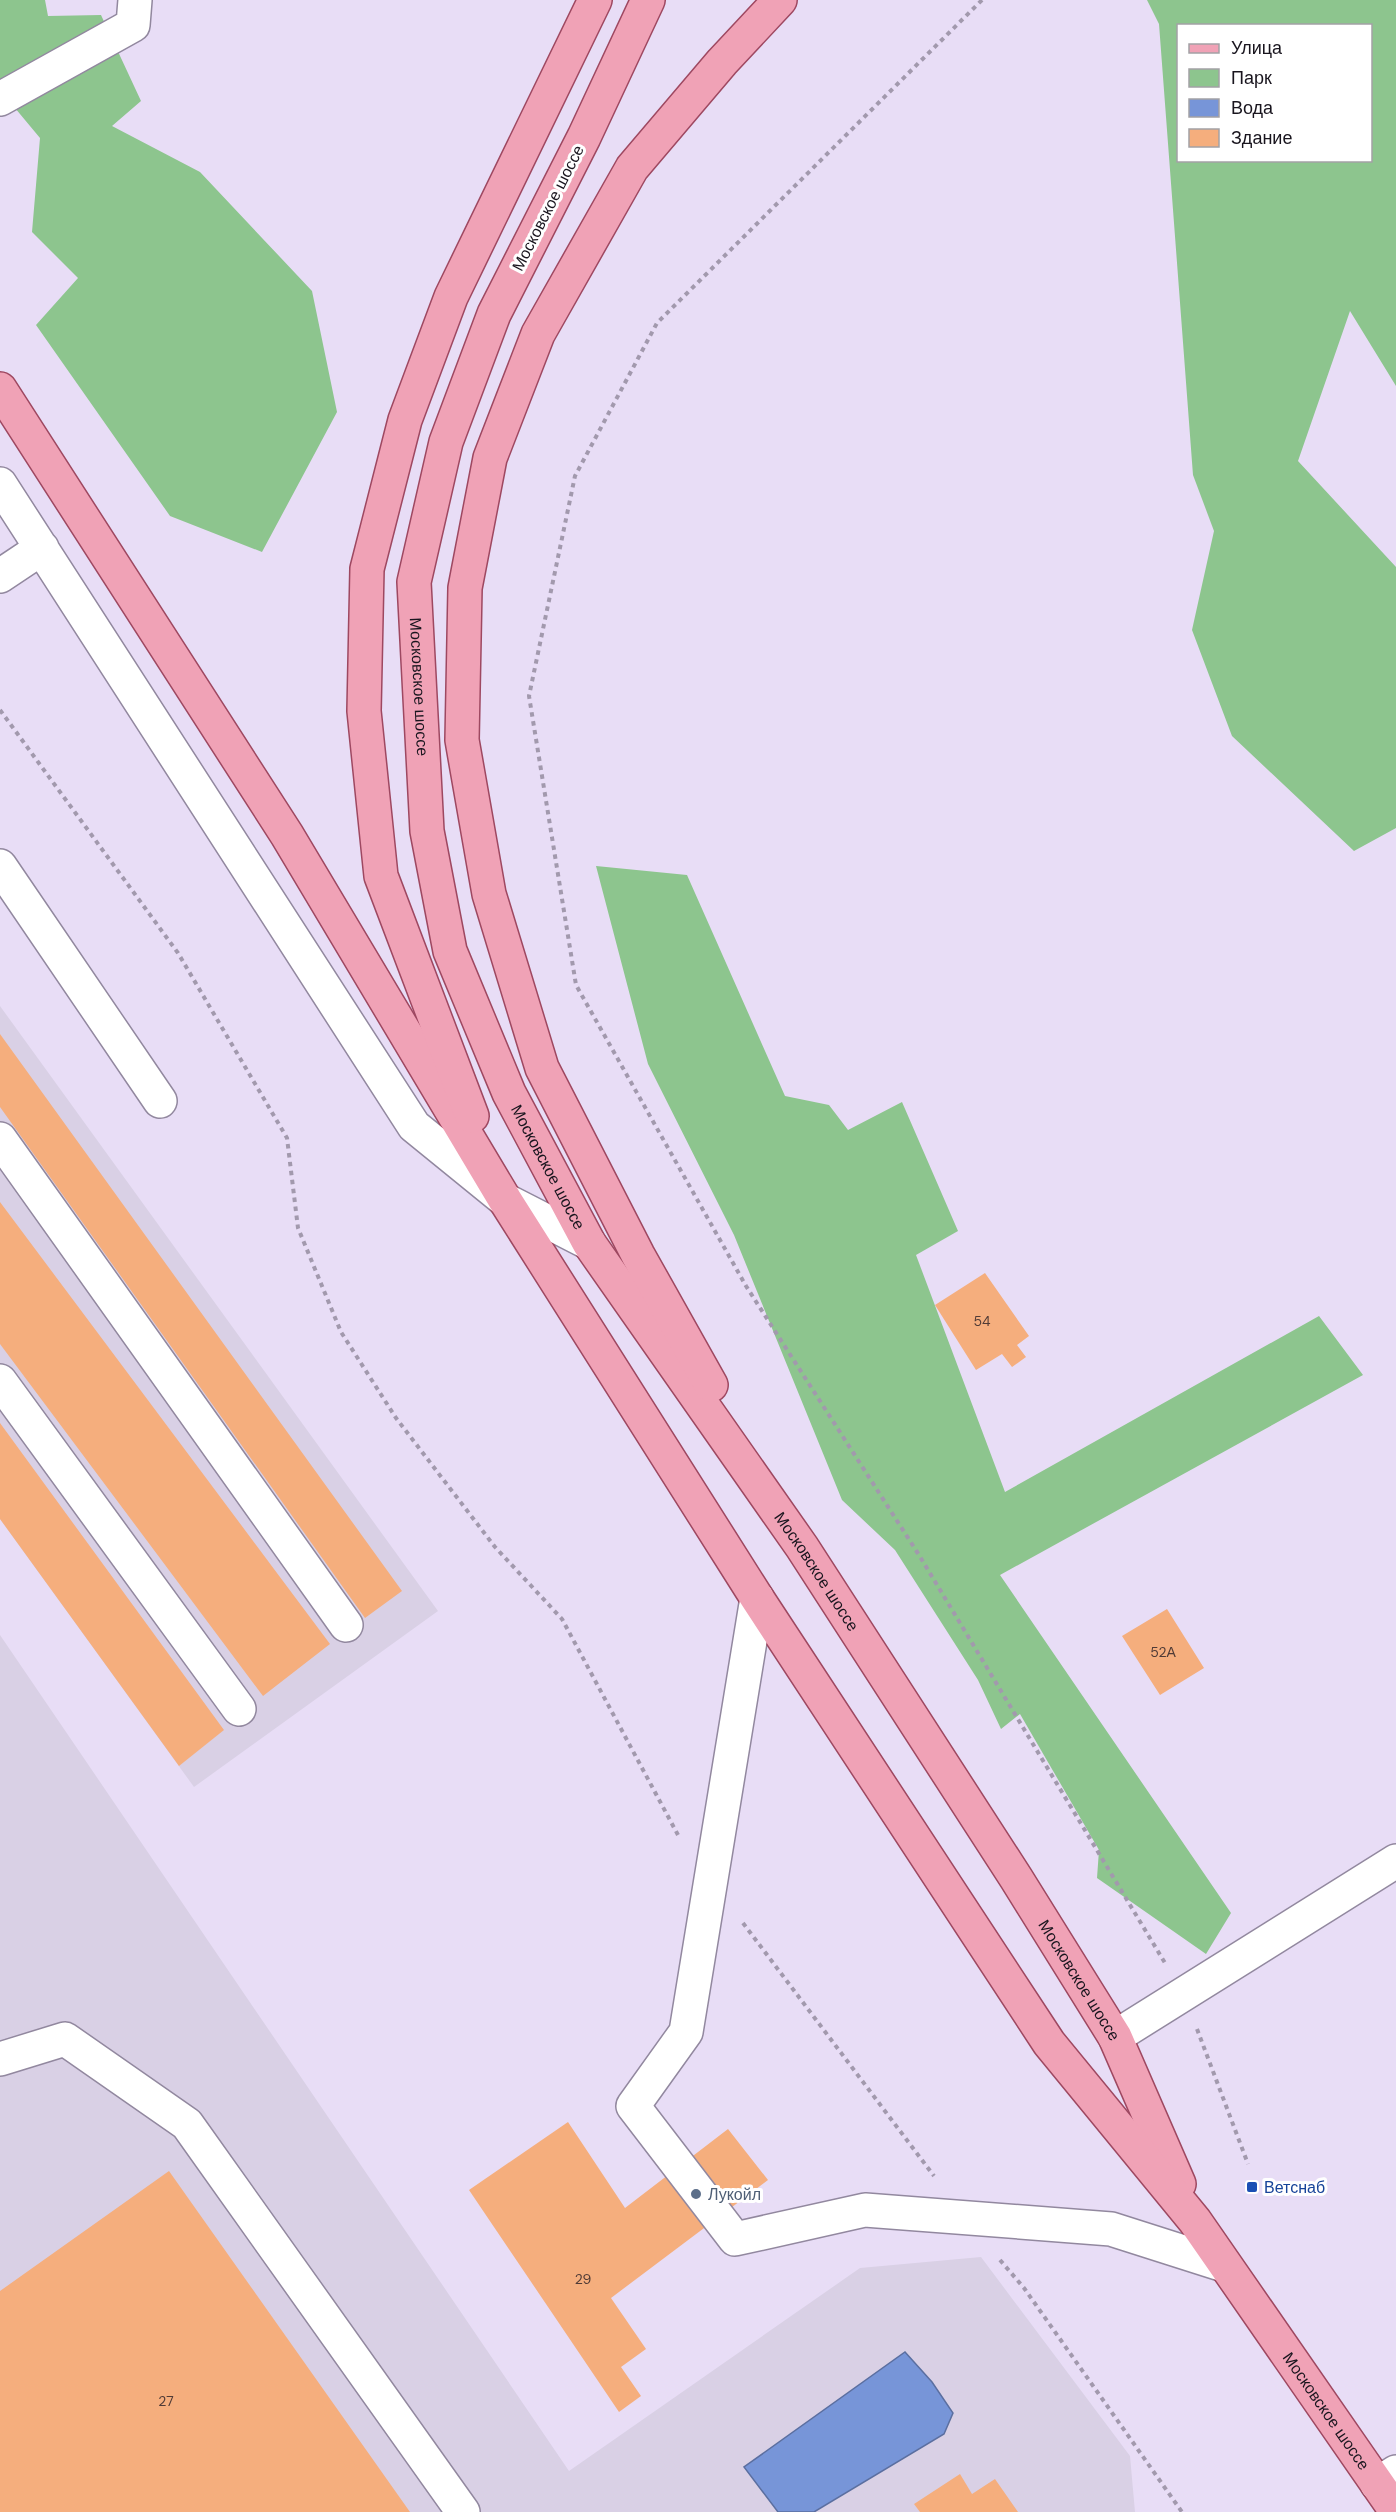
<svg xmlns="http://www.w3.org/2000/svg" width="1396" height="2512" viewBox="0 0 1396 2512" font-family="'DM Sans',sans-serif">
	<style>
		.industrial { fill: #d9d0e5 }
		.green { fill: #8dc58e; fill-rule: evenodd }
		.water { fill: #7795d8; stroke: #5b6fa0; stroke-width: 1.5 }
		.building { fill: #f5ae7d }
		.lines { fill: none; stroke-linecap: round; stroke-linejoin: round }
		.minor-casing { stroke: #92889f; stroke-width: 36 }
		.major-casing { stroke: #9e4861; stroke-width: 36 }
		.path { stroke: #a299ad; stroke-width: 4; stroke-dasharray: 4.5 4.5; stroke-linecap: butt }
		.minor { stroke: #fff; stroke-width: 33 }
		.major { stroke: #f0a2b6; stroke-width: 33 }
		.transit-dot { fill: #1a4fb4; stroke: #fff; stroke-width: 2 }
		.service-dot { fill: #5c6f8a; stroke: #fff; stroke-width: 2 }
		.labels { text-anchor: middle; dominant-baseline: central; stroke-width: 6; stroke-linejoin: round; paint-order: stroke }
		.number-label { font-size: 14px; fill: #503b36 }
		.street-label { font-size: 16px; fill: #19151e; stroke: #fff }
		.transit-label { font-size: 16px; fill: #164399; stroke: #fff; text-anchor: start }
		.service-label { font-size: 16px; fill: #4e5e75; stroke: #fff; text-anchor: start }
	</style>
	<rect width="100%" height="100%" fill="#e8ddf6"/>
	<path class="industrial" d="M0,1006L438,1611L194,1787L0,1519Z
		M0,1635L569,2471L860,2268L981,2257L1130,2456L1135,2512H0Z"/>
	<path class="green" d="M0,0H45L48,16L101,15L141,101L112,126L200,172L312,291L337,412L262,552L170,516L36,325L78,278L32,232L40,138L0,90Z
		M1147,0H1396V386L1350,311L1298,461L1396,567V828L1354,851L1232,736L1192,630L1214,531L1193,475L1159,24ZM1178,26H1370V160H1178Z
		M596,866L687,875L785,1096L829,1105L848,1130L902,1102L958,1231L916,1255L1005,1492L1319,1316L1363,1375L1000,1575L1231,1913L1206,1954L1097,1878L1099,1850L1020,1714L1001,1729L978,1680L895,1550L842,1500L734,1235L648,1064Z"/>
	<path class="water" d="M905,2352L932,2382L953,2413L944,2434L814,2512H778L744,2467Z"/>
	<path class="building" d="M0,1034L402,1591L365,1618L0,1107Z
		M0,1202L330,1644L263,1696L0,1344Z
		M985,1273L1029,1336L1017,1345L1026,1357L1012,1367L1002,1354L976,1370L935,1305Z
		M0,1423L224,1730L179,1766L0,1519Z
		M1167,1609L1204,1668L1160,1695L1122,1636Z
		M568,2122L625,2208L728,2129L768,2180L611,2298L646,2349L621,2367L641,2396L619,2412L469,2190Z
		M169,2171L410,2512H0V2291Z
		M960,2474L972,2494L995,2479L1018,2512H920L914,2504Z"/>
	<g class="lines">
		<defs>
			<path id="minor" d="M0,99L133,25L135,0
				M0,484L414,1126L505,1200L589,1243
				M0,576L42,548
				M0,866L160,1101
				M0,1139L346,1625
				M0,1381L239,1709
				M757,1598L686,2032L633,2106L735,2239L865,2210L1111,2229L1224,2265
				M1115,2037L1396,1861
				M0,2059L65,2039L187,2124L463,2512
				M1377,2484L1396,2472"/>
			<g id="major">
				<path id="s1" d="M648,0L584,137L494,314L446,442L414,582L427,831L450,951L509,1093L589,1243L802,1547L1016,1878L1115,2037L1179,2184"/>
				<path id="s2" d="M0,389L287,835L505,1200L757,1598L1049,2043L1195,2221L1396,2511"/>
				<path d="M472,1116L381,876L364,711L367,569L405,420L451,297L595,0"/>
				<path d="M711,1385L638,1255L542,1068L489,894L462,740L465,588L490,458L538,334L632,168L722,62L780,0"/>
			</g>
		</defs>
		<use href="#minor" class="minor-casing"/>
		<use href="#major" class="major-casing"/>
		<path class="path" d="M982,0L657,323L575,476L529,696L576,985L746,1286L919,1555L1165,1963
			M0,710L178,953L287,1138L298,1228L341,1332L396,1418L495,1547L562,1619L678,1835
			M743,1923L934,2176
			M1197,2029L1248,2164
			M1000,2260L1024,2288L1182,2512"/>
		<use href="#minor" class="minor"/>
		<use href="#major" class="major"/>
	</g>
	<rect class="transit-dot" x="1246" y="2181" width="12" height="12" rx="3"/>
	<circle class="service-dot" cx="696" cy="2194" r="6"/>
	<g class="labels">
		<g class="number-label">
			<text x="982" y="1321">54</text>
			<text x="1163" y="1652">52А</text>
			<text x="583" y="2279">29</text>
			<text x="166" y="2401">27</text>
		</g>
		<g class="street-label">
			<text transform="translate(548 208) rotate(-63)">Московское шоссе</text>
			<text stroke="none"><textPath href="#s1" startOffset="735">Московское шоссе</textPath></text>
			<text stroke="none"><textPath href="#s1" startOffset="1239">Московское шоссе</textPath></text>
			<text stroke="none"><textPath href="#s1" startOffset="1725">Московское шоссе</textPath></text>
			<text stroke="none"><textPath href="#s1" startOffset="2211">Московское шоссе</textPath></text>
			<text stroke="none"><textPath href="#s2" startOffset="2420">Московское шоссе</textPath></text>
		</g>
		<g class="transit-label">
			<text x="1264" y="2187">Ветснаб</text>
		</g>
		<g class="service-label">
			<text x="708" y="2194">Лукойл</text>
		</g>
	</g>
	<rect x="1177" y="24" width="195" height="138" fill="#ffffff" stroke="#a3a1a5" stroke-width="1.5"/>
	<rect x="1189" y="44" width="30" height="9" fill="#f0a2b6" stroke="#a3a1a5" stroke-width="1.5"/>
	<text x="1231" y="54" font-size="18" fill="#19151e">Улица</text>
	<rect x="1189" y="69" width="30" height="18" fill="#8dc58e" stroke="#a3a1a5" stroke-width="1.5"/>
	<text x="1231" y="84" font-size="18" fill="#19151e">Парк</text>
	<rect x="1189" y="99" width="30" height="18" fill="#7795d8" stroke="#a3a1a5" stroke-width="1.5"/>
	<text x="1231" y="114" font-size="18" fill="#19151e">Вода</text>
	<rect x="1189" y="129" width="30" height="18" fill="#f5ae7d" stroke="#a3a1a5" stroke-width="1.5"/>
	<text x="1231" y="144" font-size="18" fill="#19151e">Здание</text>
</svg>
